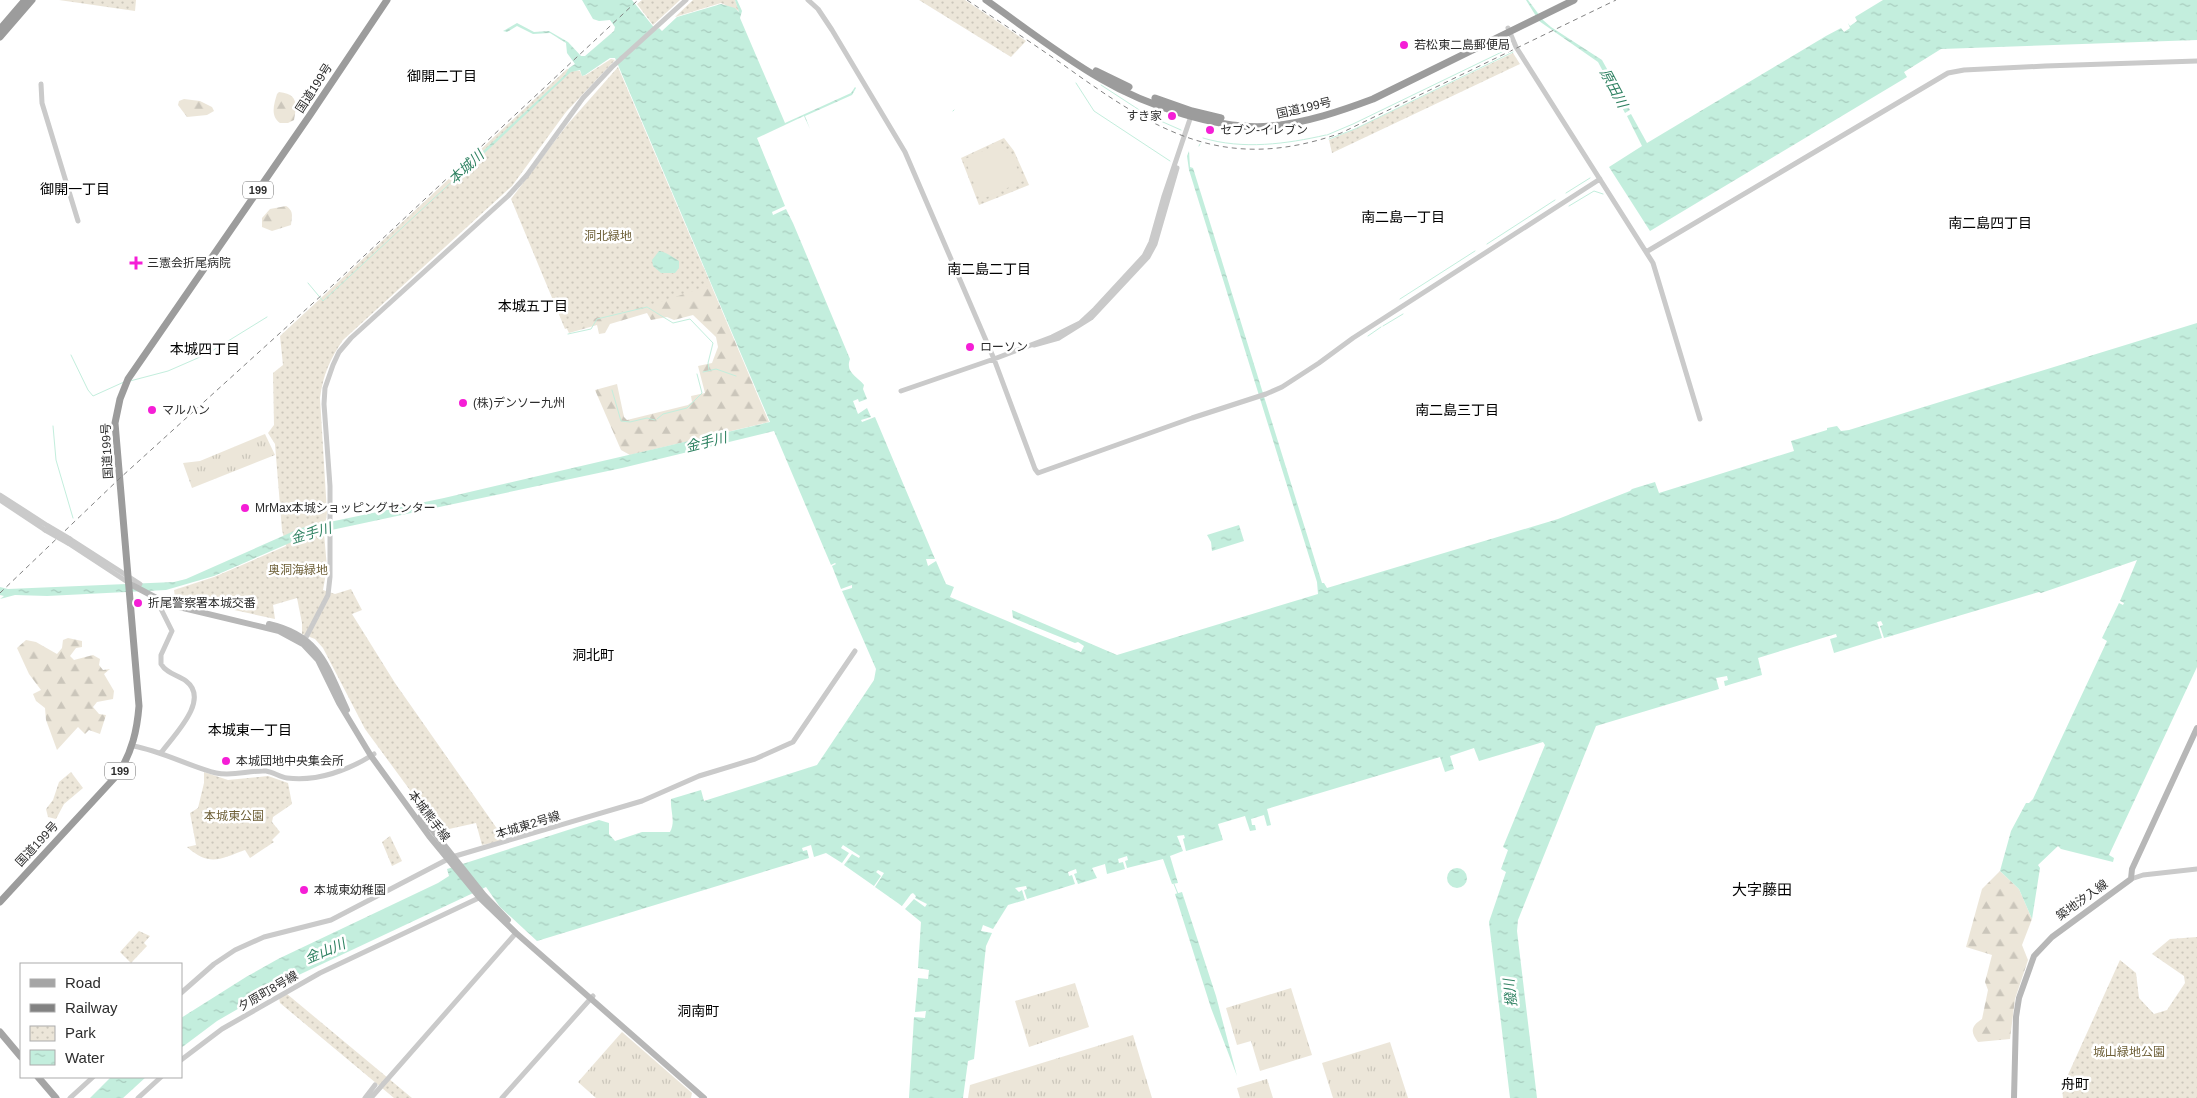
<svg xmlns="http://www.w3.org/2000/svg" width="2197" height="1098" viewBox="0 0 2197 1098" font-family="Arial,'Noto Sans JP',sans-serif">
	<style>
		.grass { fill: url(#grass-tufts) }
		.forest { fill: url(#forest-firs) }
		.park { fill: url(#park-dots) }
		.pitch { fill: #ece6d9 }
		.water { fill: url(#water-ripples) }
		.lines { fill: none; stroke-linecap: round; stroke-linejoin: round }
		.stream { stroke: #c3eedd; stroke-width: 1 }
		.tertiary { stroke: #cacaca; stroke-width: 5 }
		.secondary { stroke: #b7b7b7; stroke-width: 6 }
		.primary { stroke: #a5a5a5; stroke-width: 7 }
		.trunk { stroke: #9c9c9c; stroke-width: 7 }
		.rail { stroke: #828282; stroke-width: 1; stroke-dasharray: 5 4; stroke-linecap: butt }
		.tertiary-bridge { stroke: #cacaca; stroke-width: 5 }
		.poi-dot { fill: #f51ed6; stroke: #fff; stroke-width: 2 }
		.labels { text-anchor: middle; dominant-baseline: central; stroke-width: 5; stroke-linejoin: round; paint-order: stroke }
		.shield { fill: #fff; stroke: #6c6c6c; stroke-width: 1 }
		.shield-label { font-size: 11px; font-weight: bold; fill: #2d2d2d }
		.poi-label { font-size: 12px; fill: #2d2d2d; stroke: #fff; text-anchor: start }
		.street-label { font-size: 12px; fill: #2d2d2d; stroke: #fff }
		.park-label { font-size: 12px; fill: #6d5f37; stroke: #fff }
		.neighbourhood-label { font-size: 14px; fill: #000; stroke: #fff }
		.water-label { font-size: 14px; font-style: italic; fill: #2f8262; stroke: #fff }
		.quarter-label { font-size: 15px; fill: #000; stroke: #fff }
	</style>
	<defs>
		<pattern id="grass-tufts" width="24" height="20" patternUnits="userSpaceOnUse" patternTransform="scale(1.25)"><rect width="24" height="20" fill="#ece6d9"/><path d="M3 7l-1-3M5 7V3M7 7l1-3M15 17l-1-3M17 17v-4M19 17l1-3" fill="none" stroke="#cbc6bb"/></pattern>
		<pattern id="forest-firs" width="22" height="20" patternUnits="userSpaceOnUse" patternTransform="scale(1.25)"><rect width="22" height="20" fill="#ece6d9"/><path d="M5 1l3.5 6h-7zM16 11l3.5 6h-7z" fill="#cbc6bb"/></pattern>
		<pattern id="park-dots" width="8" height="8" patternUnits="userSpaceOnUse" patternTransform="scale(1.25)"><rect width="8" height="8" fill="#ece6d9"/><path d="M2 2h.1M6 6h.1" fill="none" stroke="#cbc6bb" stroke-width="1.8" stroke-linecap="round"/></pattern>
		<pattern id="water-ripples" width="26" height="14" patternUnits="userSpaceOnUse" patternTransform="scale(1.25)"><rect width="26" height="14" fill="#c3eedd"/><path d="M2 4q2-2 4 0t4 0M15 11q2-2 4 0t4 0" fill="none" stroke="#a8ccbe"/></pattern>
	</defs>
	<rect width="100%" height="100%" fill="#fff"/>
	<path class="grass" d="M265,434L275,455L192,488L183,463L200,461Z
		M1075,983L1089,1027L1029,1047L1015,1001Z
		M1291,988L1312,1055L1260,1071L1251,1041L1237,1045L1226,1008Z
		M622,1032L692,1093L691,1098H596L578,1082Z
		M1133,1035L1152,1098H968L970,1085Z
		M1390,1042L1408,1098H1333L1322,1063Z
		M1267,1079L1273,1098H1240L1237,1088Z"/>
	<path class="forest" d="M279,92C298,94 297,104 294,120L288,123H280C270,116 274,104 277,94Z
		M184,99L200,101L212,107L214,111L207,115L187,117L178,105L179,101Z
		M286,206C294,211 292,216 291,225L272,231L262,227V218L270,209Z
		M703,266L769,422L630,455L621,450L595,390L617,384L624,417L627,420L688,405L692,402L691,396L705,393L698,366L712,363L718,347L716,337L693,315L674,320L667,317L651,320L647,313L610,324L605,333L599,334L597,325L569,333L552,296Z
		M68,638L82,641V647L76,648L70,656L74,660L93,655L100,659L99,665L103,670L110,669L104,674L114,691L113,699L97,702L93,707L99,714L106,715L100,734L89,730L85,734L78,727L57,750L46,720L45,708L36,701L33,694L41,690L29,674L17,648L26,640L36,642L57,654L62,648L63,640Z
		M2000,871L2019,889L2032,919L2022,945L2028,960L2015,999L2010,1039L1978,1042C1970,1032 1971,1026 1982,1019L1988,990L1985,982L1992,955L1966,947L1982,889Z"/>
	<path class="park" d="M59,0H136L135,11Z
		M642,0H680L653,25L637,4Z
		M693,0H735L739,11L721,3L675,17Z
		M919,0H965L1026,41L1011,57Z
		M1513,53L1520,64L1332,153L1329,140L1355,129Z
		M611,59L615,60L566,112L512,186L343,340C330,359 323,375 320,398L327,513L324,533L327,568L323,590L335,594L351,589L362,610L352,614L395,683L505,840L482,845L476,823L440,831L365,729L323,648L315,639L302,634V623L297,598L273,605L275,619L175,597L174,590L214,577L286,546L282,530L275,444L268,433L274,425L273,373L283,365L280,336L567,69L580,71L582,76L586,75Z
		M618,67L711,285L648,306L596,318L565,329L511,199L567,125Z
		M1004,138L1014,151L1029,185L979,205L961,158Z
		M71,772L83,788L64,804L56,819L48,817L46,809L53,800L59,782Z
		M204,772L228,780L268,776L288,783L292,804L273,817L272,822L280,832L272,840L274,842L250,858L245,850C220,859 210,867 187,847L196,845L190,813L198,808L204,783Z
		M390,836L402,861L392,866L382,842Z
		M139,931L150,936L144,943L147,946L131,963L120,952Z
		M2197,937V1098H2063L2062,1088L2120,960L2136,973L2139,998L2154,1014L2167,1010L2185,983L2184,976L2152,954L2170,939Z
		M287,994L412,1098H394L280,1003L279,998Z"/>
	<path class="pitch" d="M999,144L1013,159L1023,181L980,200L965,159Z"/>
	<path class="water" d="M582,0H632L656,30L659,28L662,31L677,17L721,4L735,8L739,12L735,0H737L742,11L740,18L785,123L851,93L855,87L856,88L852,95L805,116L810,129L804,116L757,138L785,206L772,212L773,215L786,209L793,223L850,359C845,373 857,376 864,385L863,389L867,399L859,402L858,399L853,401L858,414L867,408L871,417L861,420L862,422L875,417L935,559H926L928,566L936,561L946,584L954,587L950,597L1081,652L1084,646L1078,642L1075,643L1013,618L1012,610L1117,655L1318,594L1317,582L1189,170L1187,156L1189,151L1190,167L1193,168L1322,583H1324L1327,588L1558,519L1630,491L1632,489L1655,482L1659,493L1794,451L1791,441L1827,430V428L1837,426L1841,431L1849,430L2197,323V667L2109,855L2114,858L2113,862L2061,849L2058,846L2038,865L2040,868L2032,919L2019,889L2000,871L2011,831L2026,803H2029L2033,799L2107,641L2102,638L2119,603L2123,605L2124,603L2120,601L2137,560L2041,593L2039,592L1884,638L1880,626L1883,625L1881,621L1877,622L1882,638L1834,653L1830,639L1837,637L1836,634L1829,636L1758,658L1762,675L1725,686L1724,681L1728,680L1727,676L1716,678L1719,689L1596,726L1518,920L1517,931L1537,1098H1510L1489,922L1506,872L1501,869L1508,850L1503,847L1545,745L1543,742L1479,761L1474,748L1450,756L1454,769L1445,772L1440,757L1267,809L1271,825L1267,826L1264,815L1251,819L1252,825H1255L1256,830L1250,831L1245,816L1218,824L1223,840L1186,851L1183,839L1185,838L1184,835L1177,836L1183,851L1170,856L1178,883L1172,884L1163,859L1127,868L1125,861L1128,860L1127,856L1118,859L1119,863L1123,862L1125,869L1107,874L1105,864L1092,868L1097,878L1078,884L1074,874L1077,873L1076,869L1068,872L1069,876L1072,875L1075,884L1027,899L1024,890L1027,889L1026,886L1015,888L1019,892L1022,890L1025,900L1008,905L993,929L983,925L981,931L992,933L986,946L974,1059L968,1061L963,1098H909L914,1017L925,1018L926,1011L915,1012L918,978L928,979L929,970L918,968L921,922L905,909L914,899L925,907L927,904L915,898L916,896L913,893L911,894L902,906L875,887L884,873L878,870L876,872L881,876L874,886L844,865L852,854L859,858L860,856L843,845L841,848L849,853L842,863L826,853L814,857L811,845L802,848L803,851L807,850L809,858L537,941L500,907L486,887L288,980L217,1021L181,1048V1018L246,977L278,959L438,883L449,876L447,869L599,820L609,823V834L615,841L642,832H670C676,822 670,810 671,799L701,790L704,801L817,765L874,680L876,669L842,591L852,588V585L841,589L832,566L836,564L835,563L831,565L774,431L622,468L308,535L214,576L166,590L47,596L15,595L0,599L4,596L0,595V587L8,589L174,582L186,579L301,528L444,498L770,422L615,58H610L585,75L582,76L580,70L571,72L458,178L456,176L565,75L569,68L575,64L567,53L566,43L550,33L533,34L517,26L507,32L503,31L505,30L517,23L534,32L549,31L568,42L581,56H585L614,31L615,27L610,20L599,21L593,19Z
		M1526,0H1528L1543,20L1551,27L1602,60L1630,110L1625,113L1598,62L1539,21Z
		M1883,0H2197V40L1941,49L1904,72L1907,77L1650,231L1609,167L1642,146L1627,116L1631,114L1647,143L1826,36L1841,28L1844,32L1850,28L1848,23L1850,26L1857,21L1855,17Z
		M659,251C664,251 674,258 679,261V268L675,273H661L653,266L652,260Z
		M1239,525L1244,541L1212,551L1211,542L1207,535Z
		M1447 878a10 10 0 1 1 20 0a10 10 0 1 1-20 0Z
		M1182,892L1216,996L1237,1076L1211,1008L1175,894Z
		M111,1077H146L123,1098H90Z"/>
	<g class="lines">
		<path class="stream" d="M1076,83L1094,111L1170,161
			M1101,85L1147,115L1181,130
			M953,111L954,110
			M1327,135L1353,124L1510,48
			M1203,138C1243,150 1286,144 1326,135
			M1329,139L1355,129L1513,52
			M1199,146L1200,144
			M1566,193L1590,178
			M1569,206L1594,191L1603,194
			M1487,244L1555,200
			M308,283L323,301L457,177
			M1400,299L1475,251
			M1383,326L1403,314
			M568,334L591,329L597,319L647,307L673,323L690,319L713,343L708,363L709,370
			M1368,336L1381,327
			M71,355L88,390L93,396L124,382
			M703,372L716,369L736,376
			M130,381L168,371L207,354L267,317
			M612,390L621,421L630,422L647,418L655,420
			M657,419L663,414L687,408L702,393L697,374
			M53,426L56,460L73,518
			M1174,884L1178,894"/>
		<path class="tertiary" d="M808,0L818,9L832,30L905,152L994,359L1035,469L1038,473L1192,418L1266,394L1282,387L1319,363L1353,338L1600,179
			M1508,28L1516,47L1653,263L1700,419
			M41,84L42,103L78,221
			M1646,252L1948,73L1964,70L2045,66L2197,61
			M1034,345L1059,338L1091,318L1148,257L1155,244L1177,168
			M901,391L994,359L1052,337L1080,323L1095,309L1144,256L1151,242L1164,196L1191,116
			M0,495L48,526
			M0,500L45,530
			M70,539L140,584
			M68,543L129,583
			M303,643L328,595L330,577V486L324,404L325,388L333,365L339,352L351,338L508,196L527,175L583,98L612,67L686,0
			M133,746C162,751 188,766 216,773C233,777 249,770 266,771C273,772 280,777 287,778C317,782 349,770 374,754
			M161,753C173,736 211,700 186,681C178,675 167,674 161,664V655L172,631L161,609L162,601
			M2131,879L2143,875L2197,869
			M181,993L214,964L235,950L264,937L331,920L452,857L642,801L699,776L755,759L793,742L855,651
			M181,1060L222,1029L320,973L483,896
			M70,1098L93,1077
			M138,1098L161,1077
			M365,1098L375,1085
			M371,1098L516,933
			M502,1098L593,996"/>
		<path class="secondary" d="M132,585L162,601L179,607L279,631L303,644L318,660L339,703L371,756L429,836L480,898L516,933L704,1098
			M269,624C321,636 327,667 347,710
			M421,816L484,895L508,920
			M2014,1098L2016,1017L2019,998L2034,956L2052,937L2131,879L2132,869L2197,728"/>
		<path class="primary" d="M0,1032L21,1057
			M38,1077L56,1098"/>
		<path class="trunk" d="M986,0C1024,27 1061,56 1101,79C1145,105 1220,131 1271,126C1306,123 1341,111 1373,99L1574,0
			M0,29L25,0
			M0,37L32,0
			M1096,71L1129,87
			M1155,98L1192,111L1221,118
			M0,902L119,773C132,751 137,731 139,706L115,423L120,399L128,379L310,115L387,0"/>
		<path class="rail" d="M967,0C1000,22 1032,43 1065,66C1157,132 1225,174 1341,133L1616,0
			M0,593L119,479L334,284L638,0"/>
		<path class="tertiary-bridge" d="M48,526L70,539
			M45,530L68,543"/>
	</g>
	<g class="poi-dot">
		<circle cx="1404" cy="45" r="5"/>
		<circle cx="1172" cy="116" r="5"/>
		<circle cx="1210" cy="130" r="5"/>
		<path d="M133.5 255.5h5v5h5v5h-5v5h-5v-5h-5v-5h5z"/>
		<circle cx="970" cy="347" r="5"/>
		<circle cx="463" cy="403" r="5"/>
		<circle cx="152" cy="410" r="5"/>
		<circle cx="245" cy="508" r="5"/>
		<circle cx="138" cy="603" r="5"/>
		<circle cx="226" cy="761" r="5"/>
		<circle cx="304" cy="890" r="5"/>
	</g>
	<g class="labels">
		<g class="shield">
			<rect x="243" y="181.5" width="30" height="17" rx="4"/>
			<rect x="105" y="762.5" width="30" height="17" rx="4"/>
		</g>
		<g class="shield-label">
			<text x="258" y="190">199</text>
			<text x="120" y="771">199</text>
		</g>
		<g class="poi-label">
			<text x="1414" y="45">若松東二島郵便局</text>
			<text x="1162" y="116" text-anchor="end">すき家</text>
			<text x="1220" y="130">セブン-イレブン</text>
			<text x="147" y="263">三憲会折尾病院</text>
			<text x="980" y="347">ローソン</text>
			<text x="473" y="403">(株)デンソー九州</text>
			<text x="162" y="410">マルハン</text>
			<text x="255" y="508">MrMax本城ショッピングセンター</text>
			<text x="148" y="603">折尾警察署本城交番</text>
			<text x="236" y="761">本城団地中央集会所</text>
			<text x="314" y="890">本城東幼稚園</text>
		</g>
		<g class="street-label">
			<text transform="translate(314 88) rotate(-57)">国道199号</text>
			<text transform="translate(1304 108) rotate(-13)">国道199号</text>
			<text transform="translate(107 451) rotate(-93)">国道199号</text>
			<text transform="translate(429 816) rotate(53)">本城熊手線</text>
			<text transform="translate(528 825) rotate(-17)">本城東2号線</text>
			<text transform="translate(37 844) rotate(-47)">国道199号</text>
			<text transform="translate(2082 900) rotate(-36)">築地汐入線</text>
			<text transform="translate(268 991) rotate(-30)">夕原町8号線</text>
		</g>
		<g class="park-label">
			<text x="608" y="236">洞北緑地</text>
			<text x="298" y="570">奥洞海緑地</text>
			<text x="234" y="816">本城東公園</text>
			<text x="2129" y="1052">城山緑地公園</text>
		</g>
		<g class="neighbourhood-label">
			<text x="442" y="76">御開二丁目</text>
			<text x="75" y="189">御開一丁目</text>
			<text x="1403" y="217">南二島一丁目</text>
			<text x="1990" y="223">南二島四丁目</text>
			<text x="989" y="269">南二島二丁目</text>
			<text x="533" y="306">本城五丁目</text>
			<text x="205" y="349">本城四丁目</text>
			<text x="1457" y="410">南二島三丁目</text>
			<text x="593" y="655">洞北町</text>
			<text x="250" y="730">本城東一丁目</text>
			<text x="698" y="1011">洞南町</text>
			<text x="2075" y="1084">舟町</text>
		</g>
		<g class="water-label">
			<text transform="translate(1614 88) rotate(62)">原田川</text>
			<text transform="translate(466 167) rotate(-43)">本城川</text>
			<text transform="translate(706 442) rotate(-14)">金手川</text>
			<text transform="translate(311 533) rotate(-16)">金手川</text>
			<text transform="translate(325 951) rotate(-23)">金山川</text>
			<text transform="translate(1510 993) rotate(-96)">撥川</text>
		</g>
		<g class="quarter-label">
			<text x="1762" y="889">大字藤田</text>
		</g>
	</g>
	<rect x="20" y="963" width="162" height="115" fill="#ffffff" stroke="#ababab"/>
	<rect x="30" y="979" width="25" height="8" fill="#a5a5a5" stroke="#ababab"/>
	<text x="65" y="988" font-size="15" fill="#2d2d2d">Road</text>
	<rect x="30" y="1004" width="25" height="8" fill="#828282" stroke="#ababab"/>
	<text x="65" y="1013" font-size="15" fill="#2d2d2d">Railway</text>
	<rect x="30" y="1026" width="25" height="15" fill="url(#park-dots)" stroke="#ababab"/>
	<text x="65" y="1038" font-size="15" fill="#2d2d2d">Park</text>
	<rect x="30" y="1050" width="25" height="15" fill="url(#water-ripples)" stroke="#ababab"/>
	<text x="65" y="1063" font-size="15" fill="#2d2d2d">Water</text>
</svg>
